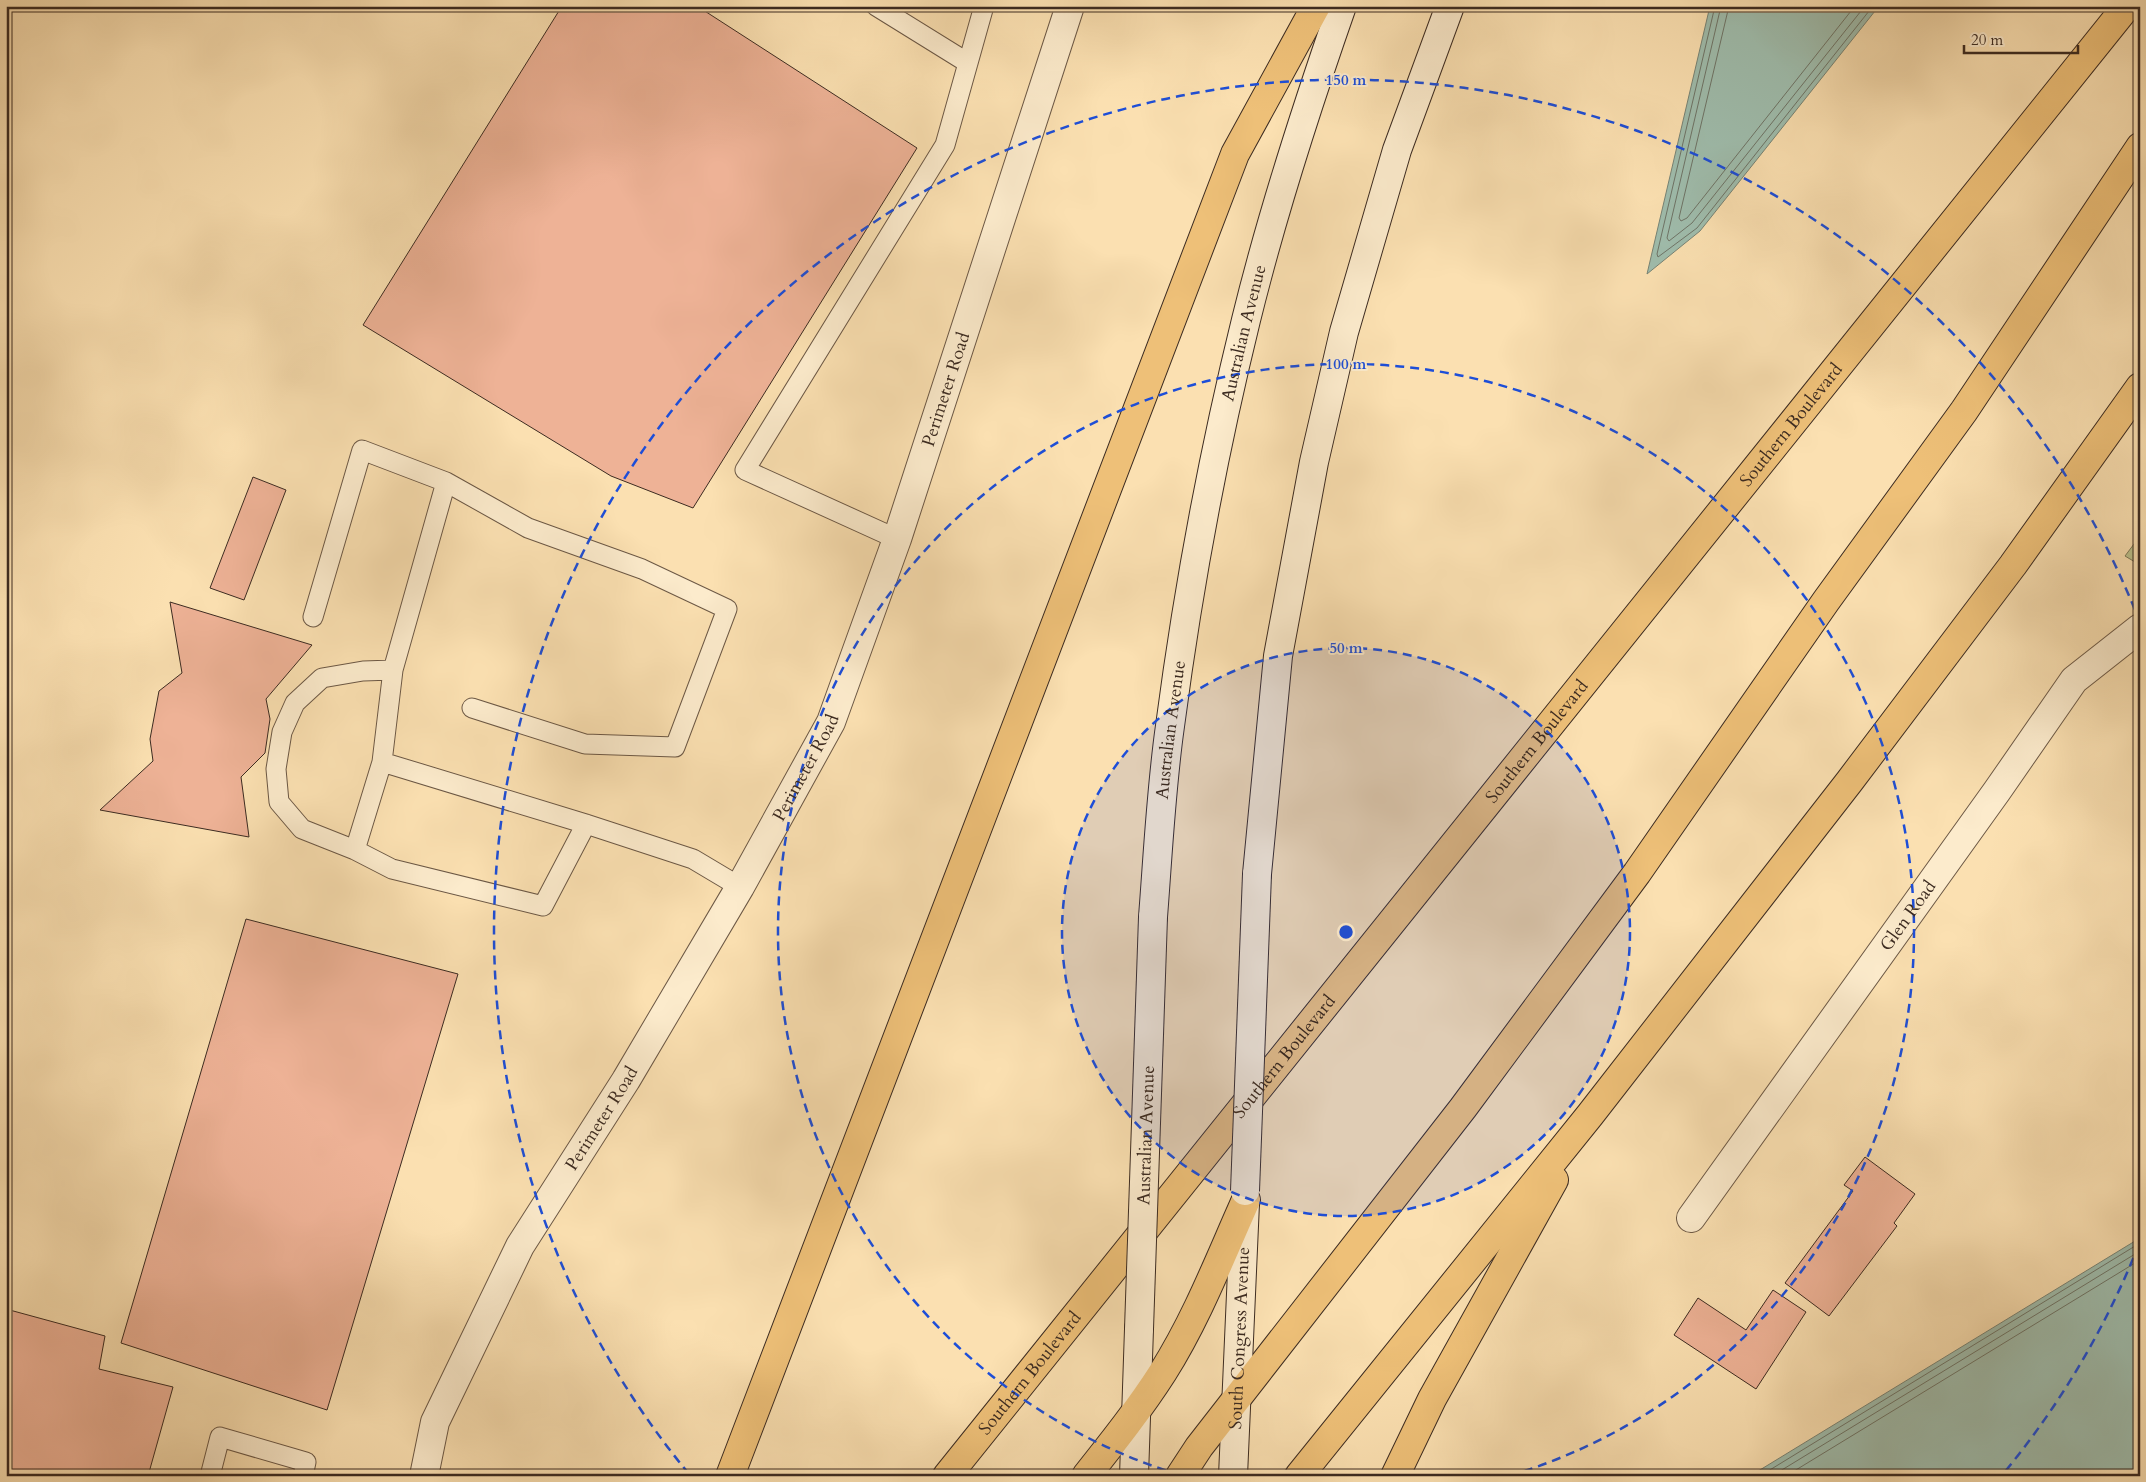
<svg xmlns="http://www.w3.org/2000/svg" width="2146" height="1482" viewBox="0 0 2146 1482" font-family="Cardo,serif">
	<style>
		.green { fill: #bcc38d; stroke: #7c7757 }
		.water { fill: #9fbdad; stroke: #778375 }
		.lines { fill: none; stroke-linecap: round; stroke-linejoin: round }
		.shore { stroke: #6e7467; stroke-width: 1 }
		.building { fill: #eeb296; stroke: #3c2b21 }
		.lane-casing { stroke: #6c5845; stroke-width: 21 }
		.street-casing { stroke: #6c5845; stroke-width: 30 }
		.secondary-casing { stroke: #3c2b21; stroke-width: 30 }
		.highway-casing { stroke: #3c2b21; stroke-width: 30 }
		.lane { stroke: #fcebcc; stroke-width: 19 }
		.street { stroke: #fcebcc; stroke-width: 28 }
		.secondary { stroke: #fcebcc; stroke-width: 28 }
		.highway { stroke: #eec078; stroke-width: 28 }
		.secondary-bridge-casing { stroke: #3c2b21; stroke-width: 30; stroke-linecap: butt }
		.secondary-bridge { stroke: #fcebcc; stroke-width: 28 }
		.ring { fill: none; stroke: #1d4ed8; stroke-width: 2.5; stroke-dasharray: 9 6 }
		.labels { text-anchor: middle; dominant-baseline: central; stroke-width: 4; stroke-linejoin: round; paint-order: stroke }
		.street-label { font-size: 18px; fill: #3c2b21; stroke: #fcebcc }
		.centre { fill: #1d4ed8; stroke: #fcebcc; stroke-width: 2.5 }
		.ring-label { font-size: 15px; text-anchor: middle; font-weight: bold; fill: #1d4ed8; stroke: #fcebcc; stroke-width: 4; stroke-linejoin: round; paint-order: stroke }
	</style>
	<rect width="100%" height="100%" fill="#fbe0b1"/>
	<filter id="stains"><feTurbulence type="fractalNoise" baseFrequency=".004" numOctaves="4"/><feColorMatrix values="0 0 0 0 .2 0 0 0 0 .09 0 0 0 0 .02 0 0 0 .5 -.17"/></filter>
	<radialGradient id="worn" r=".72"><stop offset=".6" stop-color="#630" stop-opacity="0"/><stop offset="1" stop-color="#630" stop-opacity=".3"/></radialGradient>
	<path class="green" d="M2140,536V565L2125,556Z"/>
	<path class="water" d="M1710,6H1879L1700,231L1647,274Z
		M2140,1238V1476H1750Z"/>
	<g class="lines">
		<path class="shore" d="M1715,6L1657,254L1658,257L1697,228L1873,6
			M1721,6L1667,238L1669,241L1692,223L1865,6
			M1729,6L1679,218L1681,221L1687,218L1855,6
			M1760,1476L2140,1243
			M1772,1476L2140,1251
			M1786,1476L2140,1260"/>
	</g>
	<path class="building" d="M562,6H697L917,148L693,508L611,476L363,325Z
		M253,477L286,490L244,600L210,588Z
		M170,602L312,645L266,699L270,719L265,753L241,777L249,837L100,810L153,761L150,739L159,691L182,673Z
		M246,919L458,974L327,1410L121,1343Z
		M1865,1157L1915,1194L1894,1223L1897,1226L1829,1316L1785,1283L1853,1191L1844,1185Z
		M1773,1290L1806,1312L1756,1389L1674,1335L1698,1298L1746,1330Z
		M6,1309L105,1336L99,1369L173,1387L148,1476H6Z"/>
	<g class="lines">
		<defs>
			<path id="lane" d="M876,6L968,63
				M446,482L528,528L642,569L727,609L675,747L585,744L472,708
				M897,539L745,470L945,145L984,6
				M313,617L362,450L446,482L393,670L382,762L586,824L693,859L740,887
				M382,762L355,850L392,869L543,906L586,824
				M355,850L302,829L279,802L276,769L282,732L295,703L322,678L363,671L393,670
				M210,1476L220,1437L306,1462L303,1476"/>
			<g id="street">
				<path id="s1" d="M1691,1218L1997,791L2074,680L2140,628"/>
				<path id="s2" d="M424,1476L435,1422L520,1246L626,1080L740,887L831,722L897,539L1070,6"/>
			</g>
			<g id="secondary">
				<path d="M1257,874L1278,656L1314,462L1344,332L1397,150L1450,6"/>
				<path id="s3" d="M1153,917C1158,853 1161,789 1170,726C1188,589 1213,454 1246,320C1272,214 1306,109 1342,6"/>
				<path d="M1134,1476L1139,1329"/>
				<path id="s4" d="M1233,1476L1245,1203"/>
			</g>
			<g id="highway">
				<path d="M730,1476L1235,154L1316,6"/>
				<path id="s5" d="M947,1476L2127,6"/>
				<path d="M1086,1476C1113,1442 1140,1408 1163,1372C1197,1318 1220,1258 1246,1200"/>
				<path d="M1180,1476L1199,1447L1463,1108L1637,873L1826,601L1964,411L2140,147"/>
				<path d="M1299,1476L1590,1115L1849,782L2013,565L2140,387"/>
				<path d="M1395,1476L1432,1399L1554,1180"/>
			</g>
		</defs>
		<use href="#lane" class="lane-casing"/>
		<use href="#street" class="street-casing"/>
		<use href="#secondary" class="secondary-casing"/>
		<use href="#highway" class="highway-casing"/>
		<use href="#lane" class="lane"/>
		<use href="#street" class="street"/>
		<use href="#secondary" class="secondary"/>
		<use href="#highway" class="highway"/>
		<defs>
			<g id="secondary-bridge">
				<path d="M1245,1191L1257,874"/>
				<path id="s6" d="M1139,1329L1153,917"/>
			</g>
		</defs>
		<use href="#secondary-bridge" class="secondary-bridge-casing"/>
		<use href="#secondary-bridge" class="secondary-bridge"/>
	</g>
	<circle cx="1346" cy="932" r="284" fill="#1d4ed8" fill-opacity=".12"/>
	<g class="ring">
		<circle cx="1346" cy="932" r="284"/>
		<path d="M1180 1475A568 568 0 1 1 1512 1475"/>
		<path d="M2139 1244A852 852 0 0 1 2003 1474M689 1474A852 852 0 1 1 2139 620"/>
	</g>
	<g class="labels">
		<g class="street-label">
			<text stroke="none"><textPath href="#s3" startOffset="592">Australian Avenue</textPath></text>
			<text stroke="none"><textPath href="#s2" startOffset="1212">Perimeter Road</textPath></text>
			<text stroke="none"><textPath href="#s5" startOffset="1348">Southern Boulevard</textPath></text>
			<text stroke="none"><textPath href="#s3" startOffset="188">Australian Avenue</textPath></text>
			<text stroke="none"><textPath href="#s5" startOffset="942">Southern Boulevard</textPath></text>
			<text stroke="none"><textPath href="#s2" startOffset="808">Perimeter Road</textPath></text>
			<text stroke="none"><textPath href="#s1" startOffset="372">Glen Road</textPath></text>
			<text stroke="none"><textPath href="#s5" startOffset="538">Southern Boulevard</textPath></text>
			<text stroke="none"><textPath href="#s2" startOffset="402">Perimeter Road</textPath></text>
			<text stroke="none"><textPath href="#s6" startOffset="194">Australian Avenue</textPath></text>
			<text stroke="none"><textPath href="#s4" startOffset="138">South Congress Avenue</textPath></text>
			<text stroke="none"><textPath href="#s5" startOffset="132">Southern Boulevard</textPath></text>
		</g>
	</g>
	<circle cx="1346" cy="932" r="8" class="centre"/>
	<g class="ring-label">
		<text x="1346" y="85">150 m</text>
		<text x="1346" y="369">100 m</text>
		<text x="1346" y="653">50 m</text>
	</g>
	<rect width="2146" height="1482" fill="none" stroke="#fbe0b1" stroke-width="25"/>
	<rect x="8" y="8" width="2131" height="1467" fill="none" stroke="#3c2b21" stroke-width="2.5"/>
	<rect x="12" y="12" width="2121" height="1457" fill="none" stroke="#3c2b21"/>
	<path d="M1964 45v8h114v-8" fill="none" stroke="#3c2b21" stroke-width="2.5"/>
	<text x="1971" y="45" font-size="15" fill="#3c2b21" stroke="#fcebcc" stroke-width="4" paint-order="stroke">20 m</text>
	<rect width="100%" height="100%" filter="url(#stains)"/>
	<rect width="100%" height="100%" fill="url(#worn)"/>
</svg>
